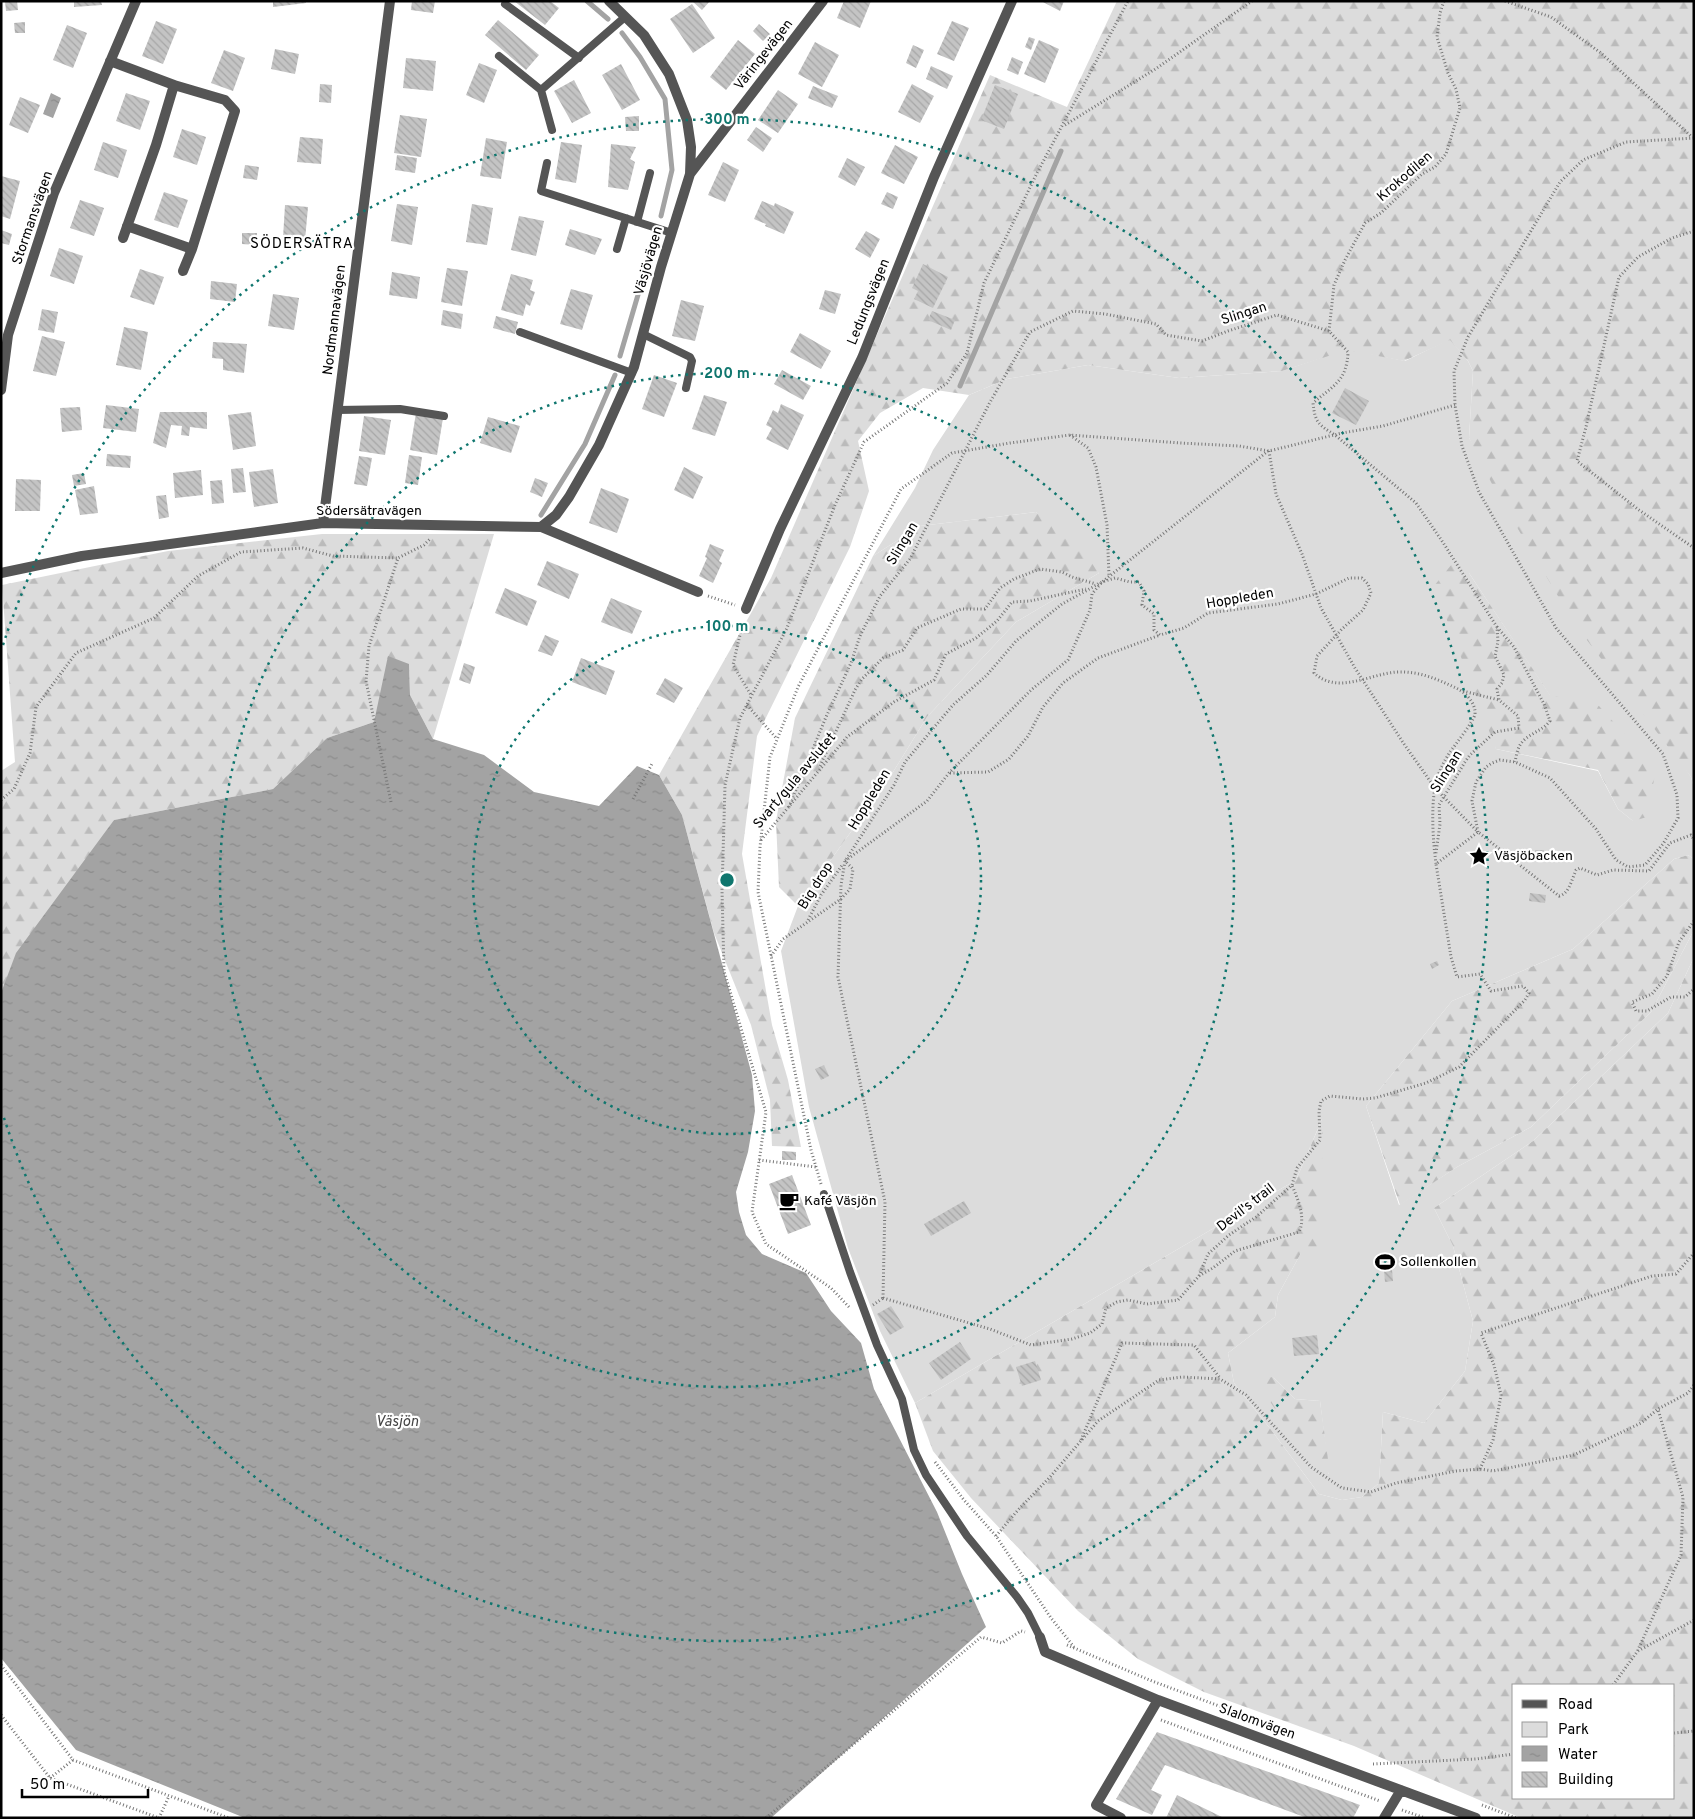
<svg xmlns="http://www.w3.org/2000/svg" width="1695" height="1819" viewBox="0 0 1695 1819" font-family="Overpass,sans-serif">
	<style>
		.green { fill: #dcdcdc; fill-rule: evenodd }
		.forest { fill: url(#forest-firs); fill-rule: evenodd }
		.water { fill: url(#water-ripples) }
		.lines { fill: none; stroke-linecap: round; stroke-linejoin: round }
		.stream { stroke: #a3a3a3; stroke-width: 5 }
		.building { fill: url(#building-back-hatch) }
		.path { stroke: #777; stroke-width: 3; stroke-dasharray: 1 2.5; stroke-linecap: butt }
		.lane { stroke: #555; stroke-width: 8 }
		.street { stroke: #555; stroke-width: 10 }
		.ring { fill: none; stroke: #0f766e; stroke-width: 2.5; stroke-dasharray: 2.5 5 }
		.labels { text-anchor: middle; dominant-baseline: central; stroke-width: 4.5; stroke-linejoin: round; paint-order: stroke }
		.street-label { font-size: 14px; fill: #000; stroke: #fff }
		.poi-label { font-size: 14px; fill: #000; stroke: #fff; text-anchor: start }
		.neighbourhood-label { font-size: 15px; letter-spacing: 1px; fill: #000; stroke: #fff }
		.water-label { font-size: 15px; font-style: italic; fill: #444; stroke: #fff }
		.centre { fill: #0f766e; stroke: #fff; stroke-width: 2.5 }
		.ring-label { font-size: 15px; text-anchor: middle; font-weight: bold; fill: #0f766e; stroke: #fff; stroke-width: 4.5; stroke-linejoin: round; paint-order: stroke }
	</style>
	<defs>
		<pattern id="forest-firs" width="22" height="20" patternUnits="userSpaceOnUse" patternTransform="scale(1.25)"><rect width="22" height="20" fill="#dcdcdc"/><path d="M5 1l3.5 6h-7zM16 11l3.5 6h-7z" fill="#bbb"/></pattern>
		<pattern id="water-ripples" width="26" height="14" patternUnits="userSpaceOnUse" patternTransform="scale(1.25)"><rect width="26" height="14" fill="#a3a3a3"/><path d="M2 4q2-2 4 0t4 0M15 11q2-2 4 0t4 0" fill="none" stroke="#8b8b8b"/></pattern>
		<pattern id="building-back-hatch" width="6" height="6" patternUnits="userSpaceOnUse" patternTransform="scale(1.25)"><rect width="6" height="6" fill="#c4c4c4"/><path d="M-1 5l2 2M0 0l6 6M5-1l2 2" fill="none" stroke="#a7a7a7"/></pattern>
	</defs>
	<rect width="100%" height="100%" fill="#fff"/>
	<path class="green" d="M1450,339L1468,361L1473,371L1469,438L1691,777L1694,788V859L1688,855L1674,859L1573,949L1452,1001L1366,1106L1399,1205L1457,1167L1531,1127L1651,1012L1694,930V957L1668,1013L1533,1141L1434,1208L1453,1246L1473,1321L1465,1371L1424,1423L1383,1412L1379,1483L1362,1497L1342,1500L1319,1494L1272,1431L1234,1383L1228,1353L1275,1317L1278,1295L1301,1253L1322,1119L1296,1180L915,1403L880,1331L848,1248L809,1107L781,951L798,906L890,777L927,717L1016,622L1099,573L1036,512L920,526L873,556L915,488L933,450L969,395L1007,379L1088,365L1179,378L1282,371L1347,349L1405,361ZM1469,573L1633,821L1618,809L1598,771L1496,749ZM1273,1377L1295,1399L1320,1401L1329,1474Z"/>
	<path class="forest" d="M1117,1H1694V788L1691,777L1574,623L1496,492L1469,438L1473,371L1468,361L1450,340L1404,361L1347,350L1282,371L1179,378L1088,365L1007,379L969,395L923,388L880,413L858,441L869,491L850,547L757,736L742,854L772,1025L788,1080L801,1147L772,1146L770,1100L751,1025L714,933L682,815L659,775L771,578L990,75L1067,107Z
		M1036,512L1080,546L1099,573L1016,622L927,717L890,777L798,906L779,887L776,821L795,718L873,556L920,526Z
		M322,534H494L433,739L410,695L409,664L374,722L327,738L273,789L114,820L1,993V771L15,762L2,585L168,551Z
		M1452,564L1469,573L1550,695L1599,706L1656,769L1647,817L1633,821L1618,809L1598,770L1496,749L1434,586Z
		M1688,855L1694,859V930L1651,1012L1531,1127L1457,1167L1400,1205L1366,1106L1452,1001L1573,949L1674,859Z
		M1694,957V1818H1521L1354,1746L1204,1692L1138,1659L1078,1611L971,1498L933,1451L915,1403L1296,1180L1323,1117L1320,1252L1301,1253L1278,1295L1275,1317L1228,1353L1234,1383L1272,1431L1319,1494L1342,1500L1362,1497L1379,1483L1383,1412L1424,1423L1465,1371L1473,1321L1453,1246L1434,1208L1533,1141L1668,1013ZM1514,1685H1674V1798H1514Z
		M1273,1377L1295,1399L1320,1401L1330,1474L1307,1457L1255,1379Z"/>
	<path class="water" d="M51,93L61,98L53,118L43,114Z
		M388,656L409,664L410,695L433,739L484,755L534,792L599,806L637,766L659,775L682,815L752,1075L755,1111L748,1152L736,1192L739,1212L746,1235L762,1254L806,1273L831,1311L861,1343L874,1389L937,1512L962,1574L986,1627L771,1818H245L76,1750L1,1658V993L16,953L114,820L273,789L327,738L374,722Z"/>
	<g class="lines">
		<path class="stream" d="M587,1L608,19
			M622,33L640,57L665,99L672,170L661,216
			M620,356L655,237
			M960,386L1061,151
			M541,515L585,444L615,375"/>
	</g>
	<path class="building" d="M5,1H17L18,10L6,11Z
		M74,1H101L102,5L74,7Z
		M273,1H306V3L273,7Z
		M412,1H435L433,13L411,10Z
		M514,1H550L559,8L545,25Z
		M692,1H710L702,10Z
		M844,1H871L860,28L837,18Z
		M1041,1H1064L1060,11Z
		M692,4L715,38L693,53L670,19Z
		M498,20L539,55L526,70L485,35Z
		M156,21L177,29L163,64L142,56Z
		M952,21L969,28L954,61L937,54Z
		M25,22V33H15L14,23Z
		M759,24L770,34L763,41L753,31Z
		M67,25L87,33L73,68L53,60Z
		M1029,37L1035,39L1031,50L1025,47Z
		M738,40L755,54L726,90L710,77Z
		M1039,40L1059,49L1045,83L1024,74Z
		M815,42L839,55L822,87L798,74Z
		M913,45L924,50L916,68L906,63Z
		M275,49L299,54L295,74L271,69Z
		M224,50L245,58L233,91L211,83Z
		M1012,57L1023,62L1018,75L1007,70Z
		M406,58L436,61L433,91L403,88Z
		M479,63L497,70L484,103L466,95Z
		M621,64L640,100L622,110L602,75Z
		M931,66L953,76L947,89L926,79Z
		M574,80L591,113L572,123L554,91Z
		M320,84L332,85L331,103L319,102Z
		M912,84L934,96L920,123L898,112Z
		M995,85L1018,94L1004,129L981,120Z
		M813,86L838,96L832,108L808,98Z
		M778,90L798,104L778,133L758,120Z
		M126,93L150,101L140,130L116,121Z
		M20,97L40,105L28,133L9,125Z
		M400,115L427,119L421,157L394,153Z
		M639,116V131H626L625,117Z
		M756,127L772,138L763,152L747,140Z
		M182,129L206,137L197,165L173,157Z
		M300,137L323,139L321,164L297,162Z
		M486,138L507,142L501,179L480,176Z
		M103,142L127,150L118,178L94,170Z
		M561,142L582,145L576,183L555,179Z
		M611,144L636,147L630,159L635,162L628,190L608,187Z
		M895,145L918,157L904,184L881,173Z
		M397,155L417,158L415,173L395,170Z
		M847,158L865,167L855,186L838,177Z
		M723,162L739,170L725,202L708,195Z
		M245,165L259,167L257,180L243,178Z
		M1,176L20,181L10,219L1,216Z
		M164,192L188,200L178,228L154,220Z
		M887,192L898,197L893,209L881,204Z
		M80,200L104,208L94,236L70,228Z
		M762,201L774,206L775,203L794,212L784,234L765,226L766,224L754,219Z
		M397,204L418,207L412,245L391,241Z
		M472,204L493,208L487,245L466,242Z
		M285,205L308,207L305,240L283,238Z
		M519,216L544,221L536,256L511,250Z
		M570,229L602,239L595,255L565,245Z
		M1,230L12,234L9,245L1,243Z
		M866,231L880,239L870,258L855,249Z
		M242,233H257L256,245L242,244Z
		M59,248L83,256L74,284L50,276Z
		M923,264L948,277L933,308L914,299L918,291L912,288Z
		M447,268L468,271L462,306L441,302Z
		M140,269L164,277L154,305L130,297Z
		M392,272L420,277L417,299L389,295Z
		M511,274L533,280L530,290L535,292L530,306L526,304L523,316L501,310Z
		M211,281L237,284L235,302L210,299Z
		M571,289L593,295L582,330L560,324Z
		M825,290L841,294L835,314L819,309Z
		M273,294L299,298L294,330L268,326Z
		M681,300L704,306L695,341L672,336Z
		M42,309L58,312L54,333L38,330Z
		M443,310L463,314L461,329L441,325Z
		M932,311L955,320L951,330L928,320Z
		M496,316L518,322L515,334L493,328Z
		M124,327L148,332L141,370L116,365Z
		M800,333L831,351L821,369L790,352Z
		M42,336L65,342L56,376L33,371Z
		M213,342L247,344L244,373L223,370V359L212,358Z
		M782,370L811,386L803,400L774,384Z
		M654,375L677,383L664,417L642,409Z
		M1345,388L1369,401L1356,425L1332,413Z
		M704,395L727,402L715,436L692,429Z
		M781,404L804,415L788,450L766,439L772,428L766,425L773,410L778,413Z
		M106,405L139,409L136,432L103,428Z
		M80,407L82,430L62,432L60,408Z
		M160,412H207V429L190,427L189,436L181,435L182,426L171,425L166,448L153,443Z
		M251,412L256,446L233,450L228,415Z
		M416,413L443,418L437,455L410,450Z
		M364,416L391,420L385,455L359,451Z
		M488,417L520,426L511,453L480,443Z
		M107,454L131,456L130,468L106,466Z
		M409,455L422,457L418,485L405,483Z
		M359,456L372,458L367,486L354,484Z
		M684,467L703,477L693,499L674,490Z
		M243,468L246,492L233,493L231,469Z
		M273,469L278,503L254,507L249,472Z
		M201,470L203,495L175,498L173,473Z
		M84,473L86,484L74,486L72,475Z
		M535,478L548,483L542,497L530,492Z
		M16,479L41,480L40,511H15Z
		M222,480L224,503L212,504L210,481Z
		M94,486L98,513L80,515L75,490Z
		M601,488L629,499L617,533L589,523Z
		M166,495L169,517L159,519L156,496Z
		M710,544L724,550L719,561L722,563L713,583L699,576L707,558L705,557Z
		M547,561L579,574L569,599L537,585Z
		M505,588L537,601L527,626L495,613Z
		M611,598L642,611L632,634L601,622Z
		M545,635L559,641L552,656L538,651Z
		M581,658L615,671L606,695L572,682Z
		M464,663L475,667L470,684L459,680Z
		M665,678L683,688L674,703L656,694Z
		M1535,850H1544V860H1535Z
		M1530,893L1546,895L1545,903L1529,901Z
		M1437,961L1439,965L1432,969L1430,964Z
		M824,1065L829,1076L821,1080L815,1069Z
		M782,1151L796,1152V1160H782Z
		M792,1175L811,1225L788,1234L769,1184Z
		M964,1201L971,1213L931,1236L924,1224Z
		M1392,1270L1393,1281L1385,1282L1384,1271Z
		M891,1306L904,1327L890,1335L877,1314Z
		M1317,1335L1319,1354L1294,1356L1292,1338Z
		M960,1342L971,1359L941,1380L929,1363Z
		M1035,1361L1041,1380L1022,1386L1016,1367Z
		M1157,1732L1316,1789L1360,1805L1353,1818H1307L1165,1765L1151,1790L1162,1795L1152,1815L1116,1799Z
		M1177,1795L1224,1818H1166Z"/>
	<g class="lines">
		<path class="path" d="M1505,1L1551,17L1601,53L1692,137
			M1065,125L1157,68L1252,1
			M1694,231L1672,238L1638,257L1619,277L1586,427L1577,461L1639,510L1694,548
			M1329,331L1334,285L1345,260L1365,223L1381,213L1422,174L1435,167L1446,154L1460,108L1456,89L1448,73L1437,37L1440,13L1444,1
			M1070,435L1088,448L1096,467L1107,525L1109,576
			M1269,451L1276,494L1302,554L1321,608L1355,668L1404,744L1435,788L1477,831
			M708,596L735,605
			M743,622L733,665L751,695
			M1497,627L1514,647L1544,704L1550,721C1542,732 1525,734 1519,747C1517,751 1516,757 1515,762
			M1463,691L1499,700
			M747,705L777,739
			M820,766L855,690L862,679L883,658L903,650L917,628L961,609H985L1000,588L1014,579L1040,569L1062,572L1072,577L1096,584
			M950,773L988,772L1009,759L1028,736L1043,707L1063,683L1098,658L1160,635
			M633,799L653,762
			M1,800L14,789L30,753L36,707L76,653L154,618L198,576L241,552L303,548L333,556L398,558
			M391,802L366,681L369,646L398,558L424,545L430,539
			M789,807L826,717L851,663L860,636L880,596L910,559L989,404L1030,332L1073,311L1105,314L1156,324L1166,335L1202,341L1228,331L1277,315L1329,331L1348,352C1347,381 1333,386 1313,403C1315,423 1319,425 1335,435L1416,503L1442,541L1497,627L1498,642L1495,656L1504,675L1502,683L1497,689L1499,700L1518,716L1519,728L1495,732L1470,755L1465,762L1439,805L1440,824L1436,853
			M1478,832L1472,801L1476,782L1486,767L1492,763L1500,760L1515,762L1550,778L1596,829L1616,860L1628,867L1645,865L1663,844L1678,818L1677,795L1663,754L1556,628L1479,492L1462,446L1455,405L1454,371L1468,337L1560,182L1583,160L1626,142L1694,138
			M761,840L847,737L894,702L934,680L946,654L976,638L997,621L1012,602L1030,601L1086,589
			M808,920L821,895L843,864
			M1694,921L1679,942L1667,976L1652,994L1632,1002L1636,1011H1647L1671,997H1685L1694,989
			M771,956L783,939L841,899L850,889L853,869L845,861L927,801L949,773L1031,690L1068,660L1090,610L1092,594L1102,582L1268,451
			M759,1160L816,1167
			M821,1184L811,1150L758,892L760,847L770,757L798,687L901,489L952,453L1010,443L1070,435L1180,443L1239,446L1269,451L1342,433L1383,426L1455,405
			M1199,1276L1213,1268L1235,1251L1299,1232C1306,1217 1298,1200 1292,1185
			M883,1298L885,1202L838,977L841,885L845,861L894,785L905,762L953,705L987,675L1016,641L1062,604L1102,582L1115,578L1130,582H1139L1144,591L1142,605L1154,614V630L1160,635L1184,628L1208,613L1278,604L1316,594L1349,578H1362L1368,584L1371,593L1363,610L1342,629L1317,656L1314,673C1338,695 1369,674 1397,672C1419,671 1437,679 1456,688C1465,692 1476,703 1475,714C1474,721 1455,745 1450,752C1443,763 1437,775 1435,787C1431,810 1433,841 1436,864
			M883,1298L990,1329L1031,1345L1072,1339L1090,1333L1102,1324L1106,1308L1117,1302L1128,1300L1147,1304L1178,1300L1199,1276L1208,1254L1229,1235L1256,1217L1292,1185L1297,1168L1320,1140L1319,1111L1321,1101L1330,1096L1363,1099L1375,1098L1426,1083L1459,1067L1525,1000L1529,993L1523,986L1491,991L1480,974L1457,977L1451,957L1436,864L1478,832L1559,896C1569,894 1572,879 1576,870L1580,868L1597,875L1613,870L1649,871L1670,843L1691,835L1694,840
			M873,1305L883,1298
			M849,1307L831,1288L766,1244L752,1212L766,1112L724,971L722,890L725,785L740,718L787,628L835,505L864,442L947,383L967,353L984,283L1036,175L1128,1
			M1081,1440L1122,1343L1194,1345L1220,1378
			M935,1462L964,1500L996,1536L1051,1618L1074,1647
			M1480,1469L1493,1440L1501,1395L1494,1365L1481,1333L1652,1276L1676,1274L1694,1253
			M996,1536L1018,1510L1050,1477L1098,1421L1159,1380L1182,1377L1220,1379L1246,1395L1311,1467L1342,1488L1371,1492L1396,1483L1456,1471L1480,1469L1493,1471L1574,1455L1641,1423L1658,1409
			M1067,1645L1152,1681L1254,1719
			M1638,1651L1694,1620
			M1,1665L73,1760L229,1818
			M1613,1685L1637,1652L1681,1555L1683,1497L1658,1409L1688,1393L1694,1385
			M1,1715L50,1778L159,1818
			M1161,1720L1380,1801
			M1674,1733L1694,1731
			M1373,1764L1476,1759L1514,1754
			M50,1778L73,1760
			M1482,1805L1516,1818
			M1402,1810L1425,1818
			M159,1818L169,1796
			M766,1818L981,1637L1002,1643L1021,1631L1025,1632"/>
		<path class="lane" d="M505,4L579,58
			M499,56L541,90L552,130
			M541,90L625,17
			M547,163L541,191L672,233
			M637,222L650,173
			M617,249L626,218
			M520,332L632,373
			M643,334L690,357L692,361L686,388
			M337,410L400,409L444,416
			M824,1194L850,1272L877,1345L902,1399L914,1450L926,1475L967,1536L1017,1597L1028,1613L1040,1637"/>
		<path class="street" d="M110,61L174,85L156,145L123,238
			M174,85L225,100L235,111L192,249L183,271
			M690,174L823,1
			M127,226L192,249
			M1,390L8,335L54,193L136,1
			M323,523L390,1
			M541,527L556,515L569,497L599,445L634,367L661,267L690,174L691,147L687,120L669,74L644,35L609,1
			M1,573L82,556L323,523L541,527L698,592
			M746,609L780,529L862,358L934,177L1012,1
			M1040,1637L1045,1652L1158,1700L1476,1818
			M1121,1818L1096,1805L1158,1700
			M1384,1818L1401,1790"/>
	</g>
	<g class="ring">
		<circle cx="727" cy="880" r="254"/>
		<circle cx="727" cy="880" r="507"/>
		<path d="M3 645A761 761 0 1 1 3 1115"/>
	</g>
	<defs>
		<symbol id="sight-bare" viewBox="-9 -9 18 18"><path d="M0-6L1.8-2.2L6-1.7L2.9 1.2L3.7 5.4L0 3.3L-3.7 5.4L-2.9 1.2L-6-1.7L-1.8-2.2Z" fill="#000" stroke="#fff" stroke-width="2.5" paint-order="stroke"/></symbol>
		<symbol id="cafe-bare" viewBox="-9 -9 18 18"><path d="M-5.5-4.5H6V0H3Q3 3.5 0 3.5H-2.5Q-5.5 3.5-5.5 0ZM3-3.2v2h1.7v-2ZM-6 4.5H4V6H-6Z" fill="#000" stroke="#fff" stroke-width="2.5" paint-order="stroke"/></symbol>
		<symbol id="stadium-bare" viewBox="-9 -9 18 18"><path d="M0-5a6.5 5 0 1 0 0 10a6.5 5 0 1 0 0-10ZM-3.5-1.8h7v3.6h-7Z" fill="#000" stroke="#fff" stroke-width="2.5" paint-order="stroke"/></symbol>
	</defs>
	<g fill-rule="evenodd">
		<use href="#sight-bare" x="1465" y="842" width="28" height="28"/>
		<use href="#cafe-bare" x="775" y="1187" width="28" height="28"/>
		<use href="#stadium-bare" x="1371" y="1248" width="28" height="28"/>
	</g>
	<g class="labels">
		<g class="street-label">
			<text transform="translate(764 55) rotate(-52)">Väringevägen</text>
			<text transform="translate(1405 177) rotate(-41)">Krokodilen</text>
			<text transform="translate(33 218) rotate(-71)">Stormansvägen</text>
			<text transform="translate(649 261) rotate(-74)">Väsjövägen</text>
			<text transform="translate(869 302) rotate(-68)">Ledungsvägen</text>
			<text transform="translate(1244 314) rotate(-18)">Slingan</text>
			<text transform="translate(335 320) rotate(-83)">Nordmannavägen</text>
			<text x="369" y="511">Södersätravägen</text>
			<text transform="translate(903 544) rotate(-59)">Slingan</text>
			<text transform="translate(1240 599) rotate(-10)">Hoppleden</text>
			<text transform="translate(1447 772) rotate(-58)">Slingan</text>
			<text transform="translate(795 781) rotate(-50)">Svart/gula avslutet</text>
			<text transform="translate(870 800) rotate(-59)">Hoppleden</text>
			<text transform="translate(816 886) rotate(-58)">Big drop</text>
			<text transform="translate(1246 1208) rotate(-38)">Devil's trail</text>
			<text transform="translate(1257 1722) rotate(20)">Slalomvägen</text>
		</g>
		<g class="poi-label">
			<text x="1494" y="856">Väsjöbacken</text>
			<text x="804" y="1201">Kafé Väsjön</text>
			<text x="1400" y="1262">Sollenkollen</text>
		</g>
		<g class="neighbourhood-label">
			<text x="302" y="244">SÖDERSÄTRA</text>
		</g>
		<g class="water-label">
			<text x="397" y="1422">Väsjön</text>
		</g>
	</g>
	<circle cx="727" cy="880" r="8" class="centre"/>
	<g class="ring-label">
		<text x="727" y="124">300 m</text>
		<text x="727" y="378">200 m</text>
		<text x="727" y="631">100 m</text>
	</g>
	<rect width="1695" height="1819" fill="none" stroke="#000000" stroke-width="5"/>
	<rect x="1512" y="1684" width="162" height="115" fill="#ffffff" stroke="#999999"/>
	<rect x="1522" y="1700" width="25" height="8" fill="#555555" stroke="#999999"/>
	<text x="1558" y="1709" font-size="15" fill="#000000">Road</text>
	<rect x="1522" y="1722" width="25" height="15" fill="#dcdcdc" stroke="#999999"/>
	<text x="1558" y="1734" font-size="15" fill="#000000">Park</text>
	<rect x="1522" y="1746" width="25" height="15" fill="url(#water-ripples)" stroke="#999999"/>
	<text x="1558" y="1759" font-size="15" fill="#000000">Water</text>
	<rect x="1522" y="1772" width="25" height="15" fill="url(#building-back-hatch)" stroke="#999999"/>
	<text x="1558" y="1784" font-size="15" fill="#000000">Building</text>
	<path d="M22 1789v8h126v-8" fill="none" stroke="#000000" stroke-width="2.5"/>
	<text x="30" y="1789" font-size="15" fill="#000000" stroke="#ffffff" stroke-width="4" paint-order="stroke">50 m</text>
</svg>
